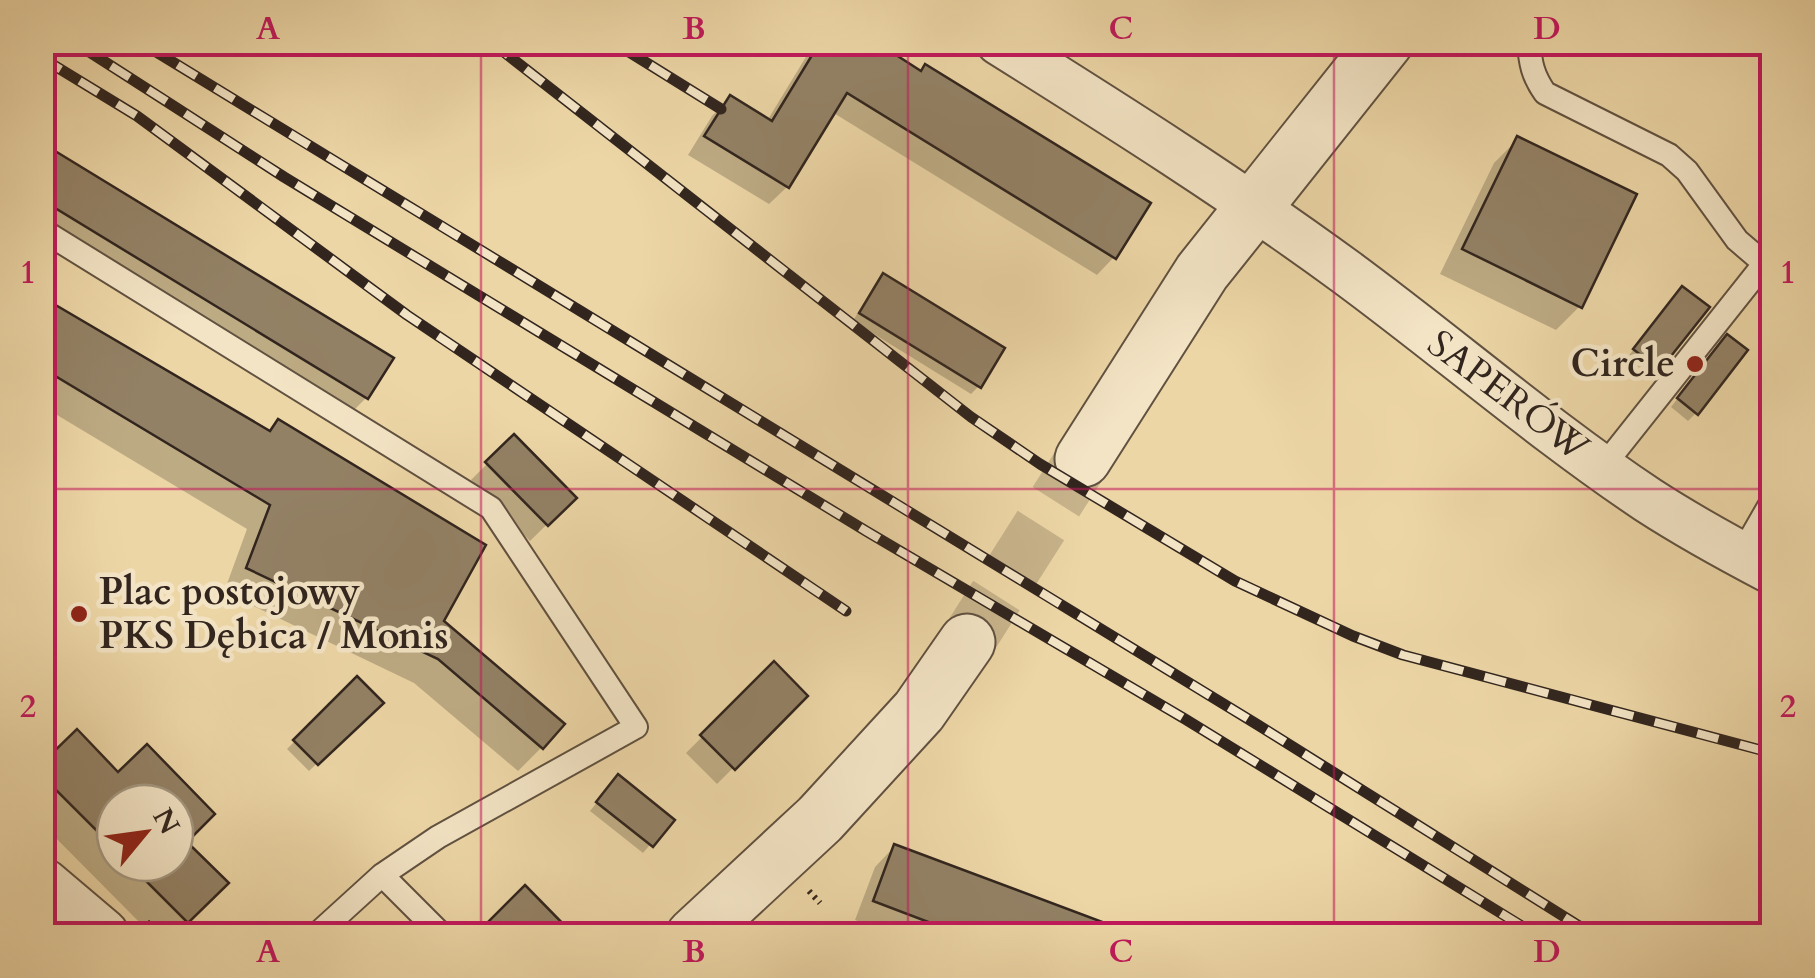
<svg xmlns="http://www.w3.org/2000/svg" width="1815" height="978" viewBox="0 0 1815 978" font-family="Cardo,serif">
	<style>
		.shadow { fill: #0003; fill-rule: evenodd }
		.building { fill: #938165; stroke: #31251e; stroke-width: 2.5 }
		.lines { fill: none; stroke-linecap: round; stroke-linejoin: round }
		.tertiary-tunnel { stroke: #c7b38b; stroke-width: 55; stroke-dasharray: 55 28; stroke-linecap: butt }
		.service-casing { stroke: #605140; stroke-width: 26 }
		.minor-casing { stroke: #605140; stroke-width: 49 }
		.tertiary-casing { stroke: #605140; stroke-width: 59 }
		.path { stroke: #31251e; stroke-width: 6; stroke-dasharray: 2.5 5; stroke-linecap: butt }
		.service { stroke: #f3e4c5; stroke-width: 22 }
		.minor { stroke: #f3e4c5; stroke-width: 45 }
		.tertiary { stroke: #f3e4c5; stroke-width: 55 }
		.rail-casing { stroke: #31251e; stroke-width: 11 }
		.rail { stroke: #f3e4c5; stroke-width: 8; stroke-dasharray: 22; stroke-linecap: butt }
		.grid { fill: none; stroke: #c2185b; stroke-width: 2.5; stroke-opacity: 0.55 }
		.poi-dot { fill: #8f2418; stroke: #f3e4c5; stroke-width: 4 }
		.labels { text-anchor: middle; dominant-baseline: central; stroke-width: 9; stroke-linejoin: round; paint-order: stroke }
		.poi-label { font-size: 38px; font-weight: bold; fill: #31251e; stroke: #f3e4c5; text-anchor: end }
		.street-label { font-size: 38px; fill: #31251e; stroke: #f3e4c5 }
		.neatline { fill: none; stroke: #c2185b; stroke-width: 4 }
		.grid-label { font-size: 32px; text-anchor: middle; font-weight: bold; fill: #c2185b }
	</style>
	<rect width="100%" height="100%" fill="#edd6a6"/>
	<filter id="stains"><feTurbulence type="fractalNoise" baseFrequency=".002" numOctaves="4"/><feColorMatrix values="0 0 0 0 .2 0 0 0 0 .09 0 0 0 0 .02 0 0 0 .5 -.17"/></filter>
	<radialGradient id="worn" r=".72"><stop offset=".6" stop-color="#630" stop-opacity="0"/><stop offset="1" stop-color="#630" stop-opacity=".3"/></radialGradient>
	<path class="shadow" d="M815,42H871L920,73L1114,257L1097,275L832,112L787,187L769,204L688,155L712,116L730,98L767,121Z
		M1518,139L1580,306L1556,330L1440,274L1494,163Z
		M42,146L366,398L342,422L42,238Z
		M883,276L979,386L971,394L853,321L875,284Z
		M1674,297L1659,369L1651,376L1627,358Z
		M42,300L268,433L278,422L542,747L518,771L414,683L224,592L247,529L42,406Z
		M1720,345L1696,413L1688,421L1671,407Z
		M514,437L574,498L530,541L471,480Z
		M774,665L805,696L717,784L686,753Z
		M357,679L380,703L309,771L287,749Z
		M42,767L118,775L212,814L184,842L225,883L172,936H153L42,824ZM115,803H175V863H115Z
		M611,785L671,820L643,853L590,811Z
		M894,847L1127,936H896L855,920L875,867Z"/>
	<path class="building" d="M820,42H876L921,71L925,64L1151,203L1116,259L847,93L789,188L704,136L730,95L772,121Z
		M1517,136L1637,194L1582,308L1462,249Z
		M42,143L394,358L368,399L42,200Z
		M883,273L1005,348L981,388L859,313Z
		M1682,286L1710,307L1660,370L1633,349Z
		M42,297L270,431L278,419L486,545L444,621L565,724L543,749L438,659L246,568L270,505L42,368Z
		M1727,334L1748,350L1698,415L1677,398Z
		M514,434L577,498L548,526L485,462Z
		M774,661L808,696L735,770L700,735Z
		M357,676L384,703L318,765L293,740Z
		M77,729L118,772L147,744L215,814L187,842L229,883L188,923L128,863H175V803H115V849L42,776V763Z
		M618,774L675,820L653,847L596,802Z
		M894,844L1129,932L1128,936H965L873,901Z
		M525,885L575,936H474Z"/>
	<g class="lines">
		<path class="tertiary-tunnel" d="M967,642L1083,459"/>
		<defs>
			<path id="service" d="M1529,42C1530,63 1533,76 1545,93L1669,155L1687,171L1737,240L1772,270
				M42,230L491,508L636,727L438,837L382,875L315,936
				M1602,468L1764,264
				M1741,555L1772,501
				M382,875L443,936"/>
			<path id="minor" d="M999,42C1117,116 1234,190 1346,272C1448,347 1543,430 1648,500C1688,526 1730,549 1772,571"/>
			<path id="tertiary" d="M1083,459L1202,272L1385,42
				M42,886L101,936
				M694,936L820,819L919,711L967,642"/>
		</defs>
		<use href="#service" class="service-casing"/>
		<use href="#minor" class="minor-casing"/>
		<use href="#tertiary" class="tertiary-casing"/>
		<path class="path" d="M42,827L56,839
			M809,891L820,903
			M147,922L163,936"/>
		<use href="#service" class="service"/>
		<use href="#minor" class="minor"/>
		<use href="#tertiary" class="tertiary"/>
		<defs>
			<path id="rail" d="M74,42L284,177L866,531L1185,719L1538,936
				M140,42L1258,725L1595,936
				M491,42L971,417L1040,464L1235,581L1353,636L1403,655L1772,753
				M613,42L721,109
				M42,58L137,116L407,315L846,611"/>
		</defs>
		<use href="#rail" class="rail-casing"/>
		<use href="#rail" class="rail"/>
	</g>
	<path class="grid" d="M481,42V936M908,42V936M1334,42V936M42,489H1772"/>
	<g class="poi-dot">
		<circle cx="1695" cy="364" r="10"/>
		<circle cx="79" cy="614" r="10"/>
	</g>
	<g class="labels">
		<g class="poi-label">
			<text x="1675" y="364">Circle</text>
			<text x="99" y="592" text-anchor="start">Plac postojowy<tspan x="99" dy="44">PKS Dębica / Monis</tspan></text>
		</g>
		<g class="street-label">
			<text transform="translate(1508 396) rotate(37)">SAPERÓW</text>
		</g>
	</g>
	<rect width="1815" height="978" fill="none" stroke="#edd6a6" stroke-width="110"/>
	<g transform="translate(145 833) rotate(61)"><circle r="48" fill="#f3e4c5" stroke="#a59882" stroke-width="2.5"/>
	<path d="M0-8L18 38L0 25L-18 38Z" fill="#8f2418"/>
	<text y="-15" font-size="28" font-weight="bold" text-anchor="middle" fill="#31251e">N</text>
	</g>
	<rect x="55" y="55" width="1705" height="868" class="neatline"/>
	<g class="grid-label">
		<text x="268" y="39">A</text>
		<text x="694" y="39">B</text>
		<text x="1121" y="39">C</text>
		<text x="1547" y="39">D</text>
		<text x="28" y="283">1</text>
		<text x="1788" y="283">1</text>
		<text x="28" y="717">2</text>
		<text x="1788" y="717">2</text>
		<text x="268" y="962">A</text>
		<text x="694" y="962">B</text>
		<text x="1121" y="962">C</text>
		<text x="1547" y="962">D</text>
	</g>
	<rect width="100%" height="100%" filter="url(#stains)"/>
	<rect width="100%" height="100%" fill="url(#worn)"/>
</svg>
